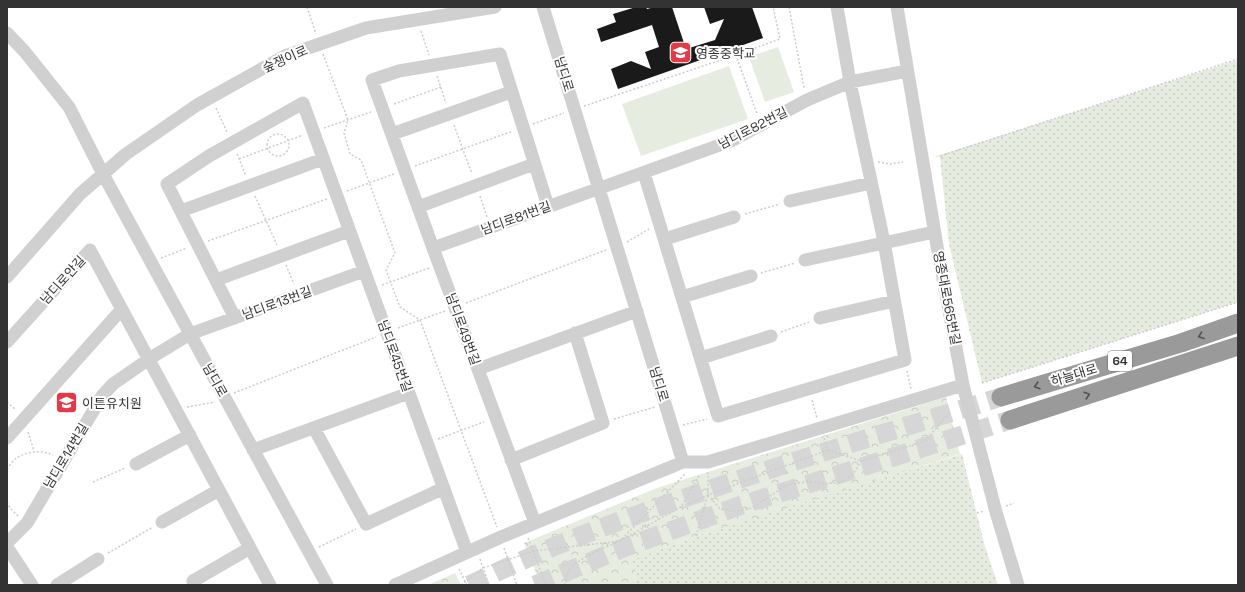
<svg xmlns="http://www.w3.org/2000/svg" width="1245" height="592" viewBox="0 0 1245 592" font-family="'Space Grotesk','Noto Sans KR',sans-serif">
	<style>
		.grass { fill: url(#grass-dots) }
		.forest { fill: url(#forest-crowns) }
		.garden { fill: #e6ecdf }
		.building { fill: #1a1a1a }
		.lines { fill: none; stroke-linecap: round; stroke-linejoin: round }
		.highway-tunnel { stroke: #d6d6d6; stroke-width: 19; stroke-dasharray: 19 10; stroke-linecap: butt }
		.path { stroke: #cdcdcd; stroke-width: 1.5; stroke-dasharray: 2 2; stroke-linecap: butt }
		.minor { stroke: #d0d0d0; stroke-width: 13 }
		.highway { stroke: #9a9a9a; stroke-width: 19 }
		.oneway { stroke: #525252 }
		.labels { text-anchor: middle; dominant-baseline: central; stroke-width: 4; stroke-linejoin: round; paint-order: stroke }
		.shield { fill: #fff; stroke: #707070; stroke-width: 1 }
		.shield-label { font-size: 12px; font-weight: bold; fill: #333 }
		.poi-label { font-size: 13px; fill: #333; stroke: #fff; text-anchor: start }
		.street-label { font-size: 13px; fill: #333; stroke: #fff }
	</style>
	<defs>
		<pattern id="grass-dots" width="8" height="8" patternUnits="userSpaceOnUse"><rect width="8" height="8" fill="#e6ecdf"/><path d="M2 2h.1M6 6h.1" fill="none" stroke="#c6cbc0" stroke-width="1.8" stroke-linecap="round"/></pattern>
		<pattern id="forest-crowns" width="20" height="18" patternUnits="userSpaceOnUse"><rect width="20" height="18" fill="#e6ecdf"/><path d="M2 6a3 3 0 1 1 6 0M12 15a3 3 0 1 1 6 0" fill="none" stroke="#c6cbc0"/></pattern>
	</defs>
	<rect width="100%" height="100%" fill="#fff"/>
	<path class="grass" d="M1238,60V302L982,383L949,244L940,157H934Z
		M962,454L984,543L998,585H636L632,560L696,536L792,505Z"/>
	<path class="forest" d="M946,397L960,454L696,536L633,560L636,585H541L524,543L657,488Z
		M455,573L461,585H428Z"/>
	<path class="garden" d="M778,47L794,92L765,102L749,57Z
		M729,66L748,119L641,156L622,104Z"/>
	<path class="building" d="M636,7H646L647,9L654,7H672L686,49L715,40L724,19L710,24L704,7H752L763,38L618,89L611,69L631,61L651,69L645,52L659,47L652,25L601,42L597,29L616,22L613,14Z"/>
	<g class="lines">
		<path class="highway-tunnel" d="M469,585C508,567 548,548 588,533C724,481 863,440 1001,397
			M535,585L623,548L739,506L1010,420"/>
		<path class="path" d="M307,7L316,34
			M789,7L804,88
			M421,31L429,55
			M323,54L348,120L344,133L350,154L361,160L395,253L386,270L400,307L420,320L497,527
			M736,55L780,39L773,7
			M437,76L446,103
			M394,104L441,87
			M584,106L736,55L757,114
			M216,108L227,132
			M533,124L564,113
			M454,125L472,174
			M324,128L371,112
			M267 145a11 11 0 1 1 22 0a11 11 0 1 1-22 0Z
			M237,154L246,176
			M940,156L1238,59
			M239,159L303,135
			M878,162L890,164L903,162
			M415,166L513,131
			M347,191L394,174
			M255,196L277,245
			M480,196L487,217
			M745,214L780,204
			M208,241L327,199
			M627,242L649,229
			M161,258L187,248
			M286,265L294,284
			M761,273L795,263
			M382,285L429,268
			M466,303L606,250
			M398,328L445,311
			M781,332L809,322
			M907,371L911,389
			M982,383L1238,302
			M234,393L376,337
			M812,400L817,418
			M7,402L16,410
			M187,407L215,402
			M614,419L655,407
			M683,425L707,419
			M28,432L34,451
			M824,438L828,450L861,461
			M438,439L484,422
			M7,469C10,465 14,459 18,457C29,451 42,450 53,455
			M93,482L125,468
			M708,495L720,509L736,511L752,508L785,486L809,481L825,484L845,481L856,470L861,461L925,441L951,411
			M7,502L10,508L18,516
			M1006,506L1014,503
			M681,507L708,495L828,450
			M977,513L984,511
			M696,536L708,495V474
			M528,538L546,585
			M622,539L685,474
			M319,547L356,529
			M504,548L517,585
			M108,553L153,527
			M480,559L489,585
			M459,569L467,585
			M461,585L483,568L534,551L620,541L681,507L700,474
			M565,585C565,581 567,574 569,570C577,559 605,547 618,542"/>
		<path class="minor" d="M897,7L937,246L963,385L996,512L1018,585
			M7,33L25,52L69,107L103,174L327,585
			M392,134L511,92
			M644,173L718,416L905,360L884,242L850,82L837,7
			M790,201L871,183
			M418,207L534,164
			M181,211L323,159
			M665,239L734,217
			M433,248L731,141L807,100L850,82L907,71
			M805,260L934,232
			M7,277L80,194L126,154L197,105L285,56L366,28L495,7
			M216,280L349,231
			M682,297L751,276
			M235,318L167,184L209,156L303,103L467,552
			M820,318L894,301
			M7,342L90,250L270,585
			M701,358L771,336
			M478,369L637,311
			M314,428L366,524L444,488
			M7,438L122,309
			M253,450L409,393
			M511,460L603,423L575,333
			M683,462H708L963,385
			M136,464L190,435
			M162,522L219,490
			M535,523L433,248L372,80L399,71L500,54L548,206
			M7,543L27,523L102,396L113,384L149,359L190,334L364,271
			M7,547L32,585
			M193,581L250,548
			M57,585L98,559
			M395,585L501,537L683,462L543,7"/>
		<path class="highway" d="M1001,397L1181,343L1238,323
			M1010,420L1238,346"/>
	</g>
	<defs><path id="oneway-chevron" d="M-2-3.5L2.5 0L-2 3.5" fill="none" stroke-width="1.6" stroke-linecap="round" stroke-linejoin="round"/></defs>
	<g class="oneway">
		<use href="#oneway-chevron" transform="translate(1201 336) rotate(160)"/>
		<use href="#oneway-chevron" transform="translate(1037 386) rotate(163)"/>
		<use href="#oneway-chevron" transform="translate(1087 395) rotate(-18)"/>
	</g>
	<defs>
		<symbol id="school-square" viewBox="-11 -11 22 22"><rect x="-9" y="-9" width="18" height="18" rx="4" fill="#e63946" stroke="#fff"/><path d="M0-5L7-2L0 1L-7-2ZM-4 1L0 2.5L4 1V4Q0 6-4 4Z" fill="#fff"/></symbol>
	</defs>
	<g fill-rule="evenodd">
		<use href="#school-square" x="668" y="40" width="25" height="25"/>
		<use href="#school-square" x="54" y="390" width="25" height="25"/>
	</g>
	<g class="labels">
		<rect class="shield" x="1108" y="351" width="24" height="20" rx="3"/>
		<g class="shield-label">
			<text x="1120" y="361">64</text>
		</g>
		<g class="poi-label">
			<text x="696" y="53">영종중학교</text>
			<text x="82" y="403">이튼유치원</text>
		</g>
		<g class="street-label">
			<text transform="translate(285 59) rotate(-24)">숲쟁이로</text>
			<text transform="translate(564 74) rotate(73)">남디로</text>
			<text transform="translate(753 128) rotate(-27)">남디로82번길</text>
			<text transform="translate(516 218) rotate(-20)">남디로81번길</text>
			<text transform="translate(63 280) rotate(-48)">남디로안길</text>
			<text transform="translate(947 298) rotate(79)">영종대로565번길</text>
			<text transform="translate(277 303) rotate(-20)">남디로13번길</text>
			<text transform="translate(463 329) rotate(70)">남디로49번길</text>
			<text transform="translate(395 356) rotate(70)">남디로45번길</text>
			<text transform="translate(1074 375) rotate(-17)">하늘대로</text>
			<text transform="translate(215 380) rotate(61)">남디로</text>
			<text transform="translate(659 384) rotate(73)">남디로</text>
			<text transform="translate(66 456) rotate(-59)">남디로14번길</text>
		</g>
	</g>
	<rect width="1245" height="592" fill="none" stroke="#333333" stroke-width="16"/>
</svg>
